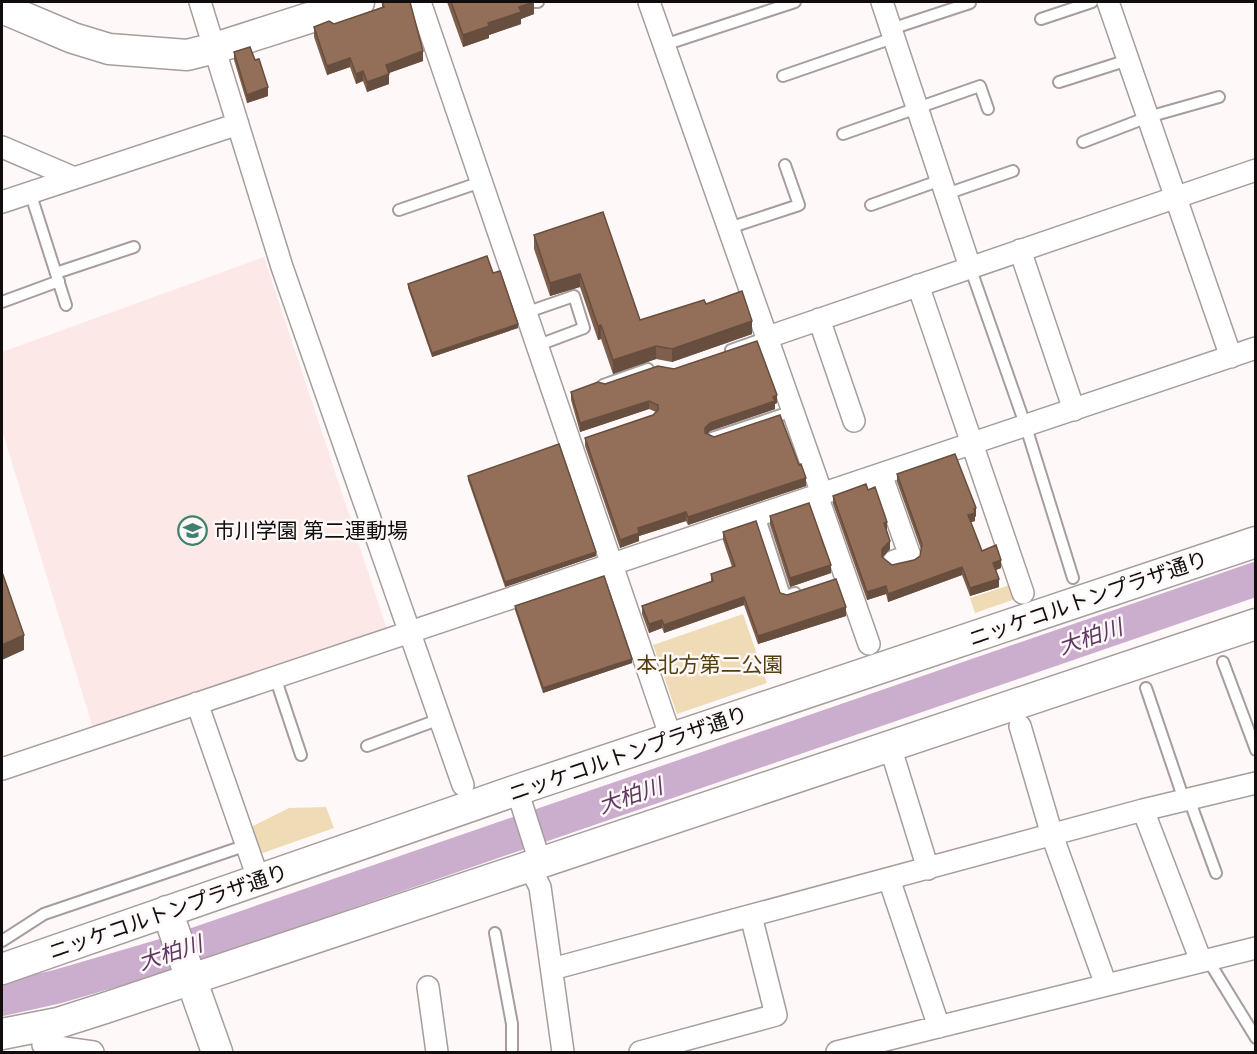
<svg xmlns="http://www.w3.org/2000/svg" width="1257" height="1054" viewBox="0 0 1257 1054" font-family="'IBM Plex Sans','Noto Sans JP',sans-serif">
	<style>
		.built { fill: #fce9e7 }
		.green { fill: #efdbb5 }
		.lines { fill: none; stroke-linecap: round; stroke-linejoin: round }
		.river { stroke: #cbadcd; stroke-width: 34 }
		.lane-casing { stroke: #a69d9c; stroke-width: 14 }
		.street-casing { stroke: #a69d9c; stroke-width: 24 }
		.secondary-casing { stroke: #a69d9c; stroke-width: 33 }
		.lane { stroke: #fff; stroke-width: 10 }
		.street { stroke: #fff; stroke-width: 21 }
		.secondary { stroke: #fff; stroke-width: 30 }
		.wall { fill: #7e5f4d }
		.shaded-wall { fill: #674e3e }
		.building { fill: #936f59; stroke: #674e3e; stroke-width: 1.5 }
		.labels { text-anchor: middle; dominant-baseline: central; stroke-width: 5; stroke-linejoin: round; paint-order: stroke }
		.poi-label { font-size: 21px; fill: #100d0c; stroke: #fef8f8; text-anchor: start }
		.street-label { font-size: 21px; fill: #100d0c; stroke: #fef8f8 }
		.park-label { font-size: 21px; fill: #533e0e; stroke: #fef8f8 }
		.water-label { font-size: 22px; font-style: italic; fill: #5e3762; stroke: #fef8f8 }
	</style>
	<rect width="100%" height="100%" fill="#fef8f8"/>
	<path class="built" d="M264,257L387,629L93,728L2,430V352Z"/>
	<path class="green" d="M1013,584L1018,598L975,613L970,598Z
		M743,614L767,683L677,714L653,645Z
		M326,807L334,828L257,855L247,829L289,808Z"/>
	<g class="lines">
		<path class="river" d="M2,999L56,987L162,956L1256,579"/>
		<defs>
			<path id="lane" d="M535,2H538
				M1041,19L1092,2
				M891,29L970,3
				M664,45L795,2
				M783,76L893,38
				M1059,82L1128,60
				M843,134L980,86L988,109
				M1083,142L1148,117L1219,97
				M30,192L66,305
				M946,194L1013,171
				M871,205L941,180
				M399,210L481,182
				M729,228L799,205L785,165
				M970,267L1026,427L1073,578
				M56,273L134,247
				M2,302L59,281
				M525,313L574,296L584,328L536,346
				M731,350L768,337
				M603,385L648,369
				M712,438L793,411
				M759,515L785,596L795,593
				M1223,662L1256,750
				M275,677L301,755
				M1146,688L1184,800
				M367,746L440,719
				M1189,799L1216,873
				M495,933L512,1024V1052
				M2,941L44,914L247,845
				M1208,960L1256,1038"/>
			<path id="street" d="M200,2L282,267L463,785
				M420,2L671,738
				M649,2L822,494L819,501L869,644
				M882,2L970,267
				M1108,2L1231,357
				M2,147L72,177
				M2,202L238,124
				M1020,250L1074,410
				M918,285L1023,593
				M819,319L854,421
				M768,337L1256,170
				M881,474L910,556L894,561
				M197,703L258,878
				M1020,726L1052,835L1106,985
				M890,746L928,869
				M2,769L1256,348
				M517,790L540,862
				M1143,810L1201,961
				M529,866L540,887L563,1052
				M889,879L939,1027
				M552,969L1143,810L1256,783
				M428,987L437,1052
				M43,1045L93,1052
				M640,1052L776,1015L751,916
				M837,1052L1256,948"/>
			<path id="secondary" d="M2,8L73,38L109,49L187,55L215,48L359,2
				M167,911L217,1052
				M2,969L517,790L1256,542
				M2,1034L58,1023L105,1008L1256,624"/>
		</defs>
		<use href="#lane" class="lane-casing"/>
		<use href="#street" class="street-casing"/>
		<use href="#secondary" class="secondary-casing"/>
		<use href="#lane" class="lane"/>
		<use href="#street" class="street"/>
		<use href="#secondary" class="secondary"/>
	</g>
	<path class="wall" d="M382,2L423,61L389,73V84L367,92L363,81L356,84L350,67L327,75L314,37V27L334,24L382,7Z
		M447,2H533L534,14L521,19V24L489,35V38L463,47Z
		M234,52L268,96L247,103L234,60Z
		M534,235L640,320L706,304L752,334L672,362L656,359L613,374L601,339L598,340L580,287L550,296L534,249Z
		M493,273L518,328L432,357L408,288V284Z
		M605,384L777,403L775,404V409L710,431L707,434L806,486L688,525L686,521L639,536V541L620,548L585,446V438L653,415L656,412L649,409L580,432L571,400V392Z
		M897,474L976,516L975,517V521L971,522L982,551L1001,568L996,570L999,587L970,596L962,575L888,602L886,594L867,600L833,504V496L887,530V531L890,549L882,557L892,565L914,560L920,556L921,549L897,482Z
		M468,476L596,556L505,587L468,480Z
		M770,516L831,573L790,587L770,525Z
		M723,532L780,593L846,616L758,644L744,605L664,633L662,628L649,633L642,614V606L711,582V574L732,567L723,540Z
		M515,606L632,663L543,693L515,610Z"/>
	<path class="shaded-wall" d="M534,2V14L521,19V24L489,35V38L463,47V35L488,23L519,7Z
		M423,51V61L386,74V65Z
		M350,58V67L327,75V66Z
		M363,71V81L356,84V74Z
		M389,74V84L367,92V82Z
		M268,87V96L247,103V95Z
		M580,274V287L550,296V283Z
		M752,321V334L672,362V349Z
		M518,324V328L432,357V353Z
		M601,325V339L598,340V326Z
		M656,346V359L613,374V360Z
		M777,395V403L775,404V409L710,431L705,436V428L710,423Z
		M649,401V409L580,432V423Z
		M806,478V486L688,525V517Z
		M976,508V516L975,517V521L968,523V515L974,509Z
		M686,512V521L639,536V541L620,548V540L638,528Z
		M887,522V530L884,532V523Z
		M890,541V549L882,558V549Z
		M596,552V556L505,587V582Z
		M1001,560V568L993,571V563Z
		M831,565V573L790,587V578Z
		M962,567V575L888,602V594Z
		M999,579V587L970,596V588Z
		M886,586V594L867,600V592Z
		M744,597V605L664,633V625Z
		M846,607V616L758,644V636Z
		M662,620V628L649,633V624Z
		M24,635V650L2,660V645Z
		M632,659V663L543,693V688Z"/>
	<path class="building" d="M382,2H410L423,51L386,65L389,74L367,82L363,71L356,74L350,58L327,66L314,27L329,21L334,24L384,7Z
		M451,2H534L519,7L521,12L488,23L489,26L463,35Z
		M250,47L255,60L259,59L268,87L247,95L234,52Z
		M603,212L640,320L704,300L706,304L742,291L752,321L672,349L656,346L613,360L601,325L598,326L580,274L550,283L534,235Z
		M487,256L493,273L500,271L518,324L432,353L408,284Z
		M757,341L777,395L773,397L775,401L710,423L705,428V433L714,437L780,415L799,465L801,464L806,478L688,517L686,512L638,528L639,533L620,540L585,438L653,415L658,410V405L649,401L580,423L571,392L598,382L605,384L658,366L674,369Z
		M559,444L596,552L505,582L468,476Z
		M955,454L976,508L974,509L975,513L968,515L982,551L996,545L1001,560L993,563L999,579L970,588L962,567L888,594L886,586L867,592L833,496L866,484L868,490L875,487L887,522L884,523L890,541L882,549V557L892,565L914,560L920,556L922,544L897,474Z
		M809,503L831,565L790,578L770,516Z
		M756,521L780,593L787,595L836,579L846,607L758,636L744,597L664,625L662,620L649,624L642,606L713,581L711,574L735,566L723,532Z
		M2,572L24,635L2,645Z
		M604,576L632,659L543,688L515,606Z"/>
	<defs>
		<symbol id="school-ring" viewBox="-11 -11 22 22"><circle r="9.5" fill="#fef8f8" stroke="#40806e" stroke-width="1.5"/><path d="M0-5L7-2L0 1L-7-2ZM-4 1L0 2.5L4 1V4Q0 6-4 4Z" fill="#40806e"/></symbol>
	</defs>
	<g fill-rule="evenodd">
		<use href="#school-ring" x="176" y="514" width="33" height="33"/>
	</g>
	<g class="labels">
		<g class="poi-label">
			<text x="214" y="530">市川学園 第二運動場</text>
		</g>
		<g class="street-label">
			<text transform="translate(1088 598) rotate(-19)">ニッケコルトンプラザ通り</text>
			<text transform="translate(628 753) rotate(-19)">ニッケコルトンプラザ通り</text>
			<text transform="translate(168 911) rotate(-19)">ニッケコルトンプラザ通り</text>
		</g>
		<g class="park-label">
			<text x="710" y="664">本北方第二公園</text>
		</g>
		<g class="water-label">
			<text transform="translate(1090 636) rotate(-19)">大柏川</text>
			<text transform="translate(630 795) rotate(-19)">大柏川</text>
			<text transform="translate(170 952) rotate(-18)">大柏川</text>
		</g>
	</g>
	<rect width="1257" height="1054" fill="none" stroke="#100d0c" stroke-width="6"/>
</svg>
